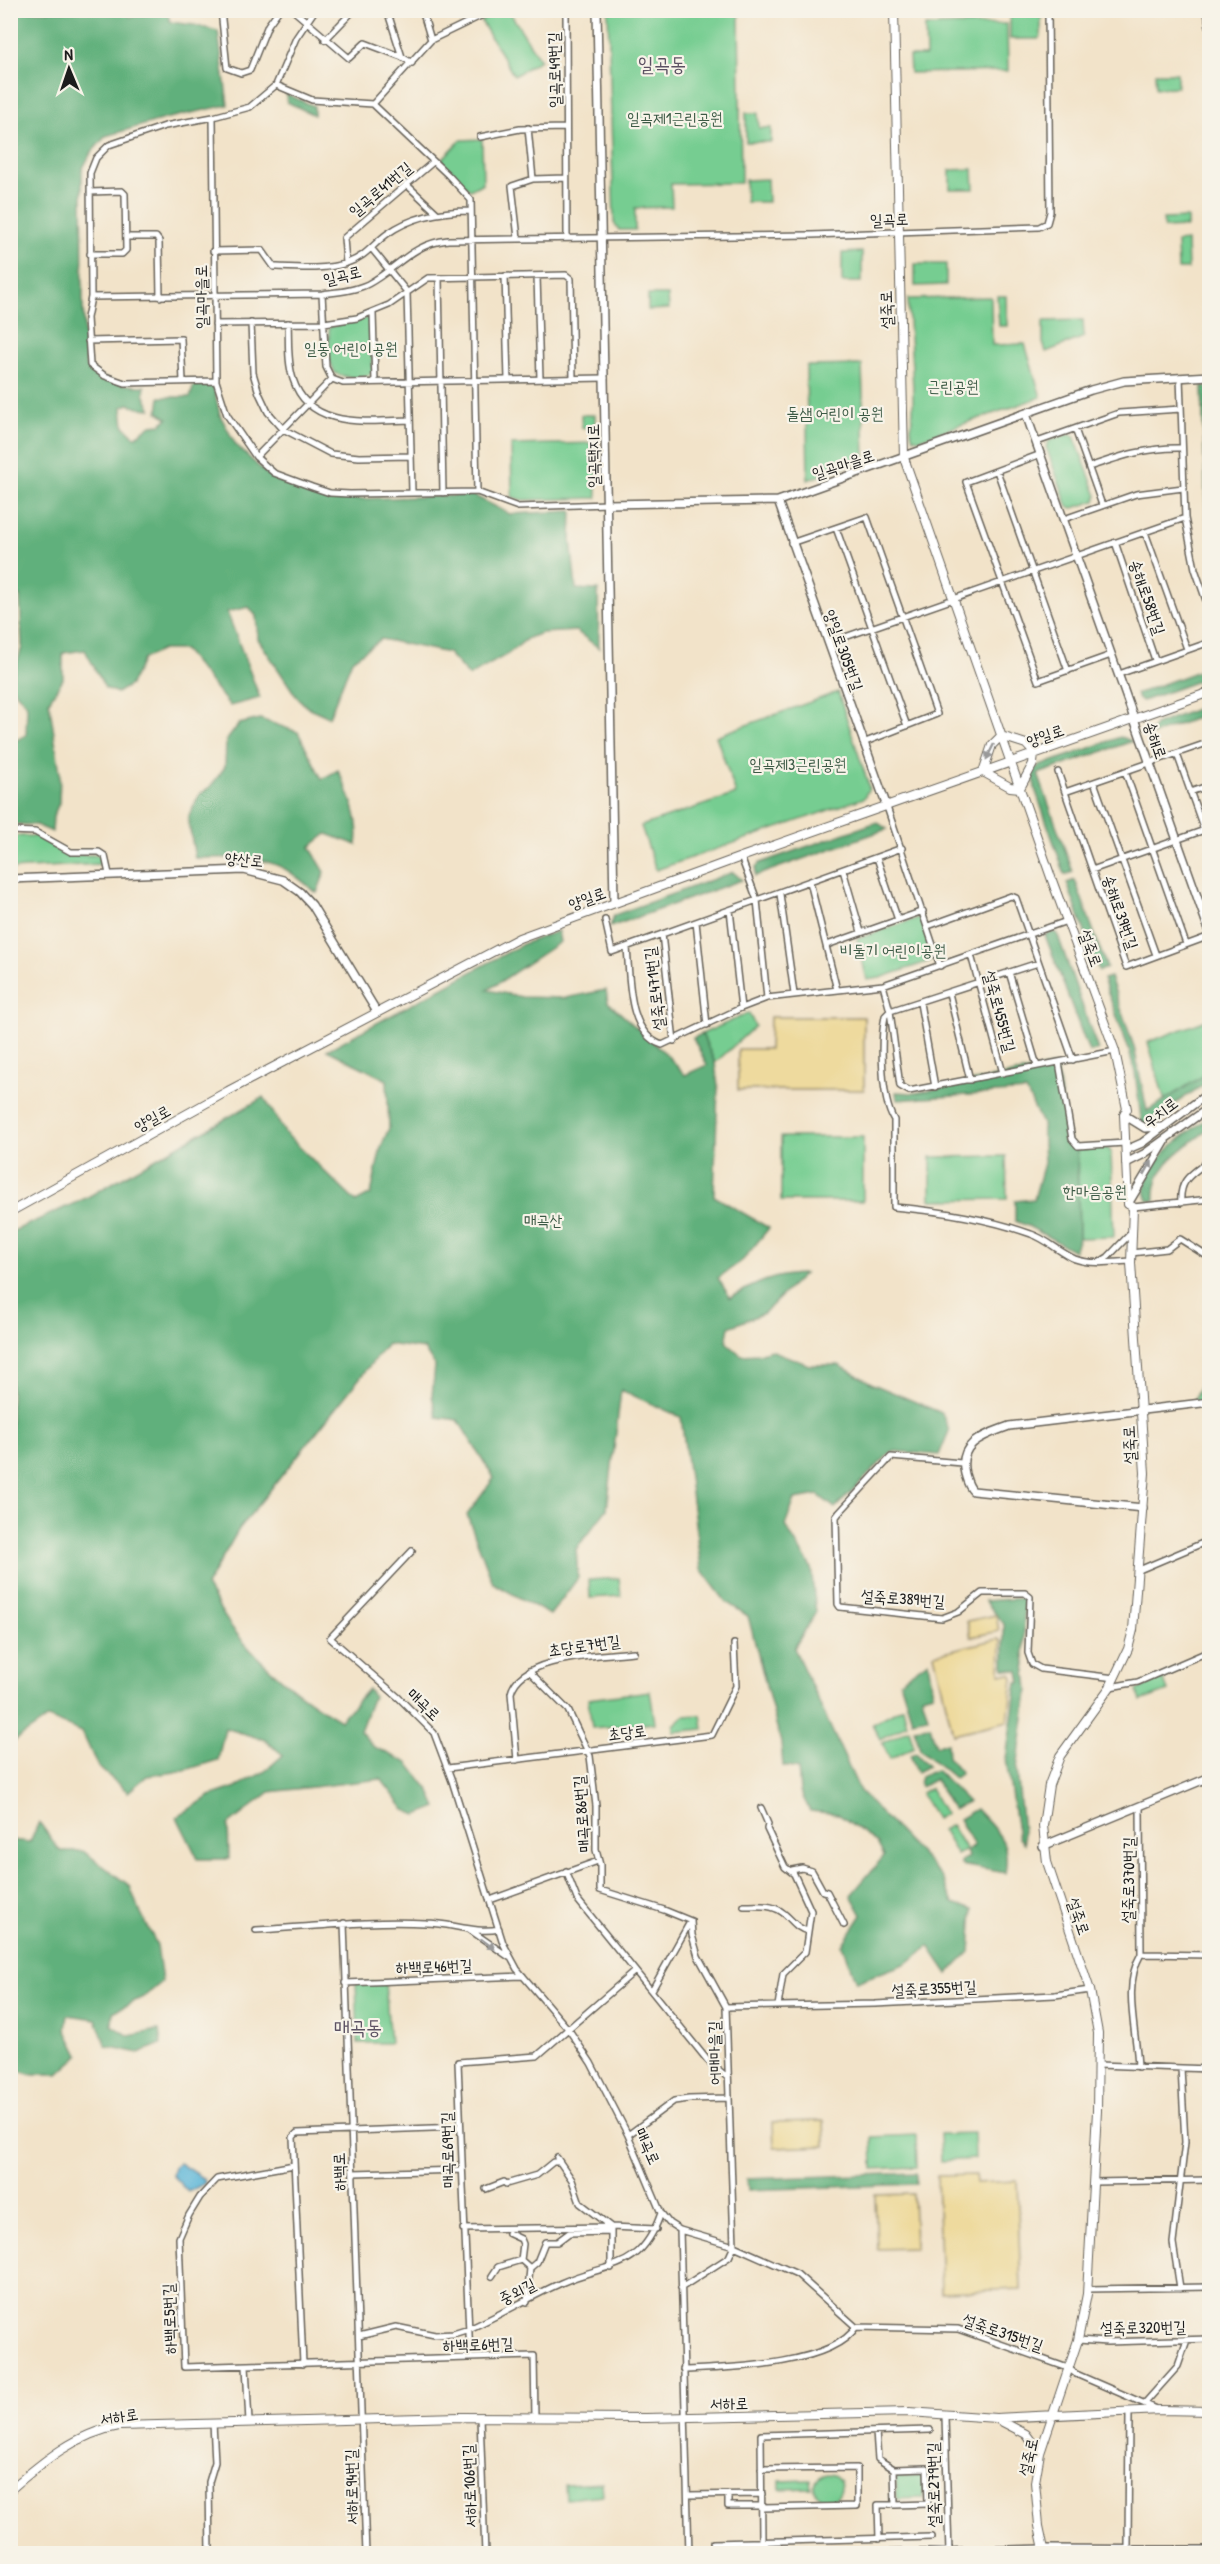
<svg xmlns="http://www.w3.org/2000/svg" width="1220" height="2564" viewBox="0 0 1220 2564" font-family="'Patrick Hand','Poor Story',sans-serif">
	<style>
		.green { fill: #76cd91; stroke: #497456; stroke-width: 1.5 }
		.forest { fill: #60b07b; stroke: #3e664c; stroke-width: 1.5 }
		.sand { fill: #eeda9e; stroke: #857b5d; stroke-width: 1.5 }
		.water { fill: #5ab5d8; stroke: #3b687a; stroke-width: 1.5 }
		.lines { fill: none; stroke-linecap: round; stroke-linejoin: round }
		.minor-casing { stroke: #676259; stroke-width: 8 }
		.tertiary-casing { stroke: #676259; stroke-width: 10 }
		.secondary-casing { stroke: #676259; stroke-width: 10 }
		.minor { stroke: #fff; stroke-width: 5 }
		.tertiary { stroke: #fff; stroke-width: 7 }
		.secondary { stroke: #fff; stroke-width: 8 }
		.oneway { fill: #999 }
		.labels { text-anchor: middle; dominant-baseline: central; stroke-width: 4.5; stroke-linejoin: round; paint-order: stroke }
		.street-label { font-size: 16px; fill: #1c1c1c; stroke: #f7f3e8 }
		.park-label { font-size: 16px; fill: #3c5a45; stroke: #f7f3e8 }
		.quarter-label { font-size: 20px; fill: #5c5263; stroke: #f7f3e8 }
	</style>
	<rect width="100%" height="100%" fill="#f7f3e8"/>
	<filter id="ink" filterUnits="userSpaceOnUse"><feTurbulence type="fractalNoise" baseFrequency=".0167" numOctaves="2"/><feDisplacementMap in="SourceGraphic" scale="12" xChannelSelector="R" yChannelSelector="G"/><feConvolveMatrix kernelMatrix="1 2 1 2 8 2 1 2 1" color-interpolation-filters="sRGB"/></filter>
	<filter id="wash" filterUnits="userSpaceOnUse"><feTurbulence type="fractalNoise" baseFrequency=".008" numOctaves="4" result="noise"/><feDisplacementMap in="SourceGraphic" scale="24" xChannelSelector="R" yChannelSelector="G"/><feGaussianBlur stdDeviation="1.35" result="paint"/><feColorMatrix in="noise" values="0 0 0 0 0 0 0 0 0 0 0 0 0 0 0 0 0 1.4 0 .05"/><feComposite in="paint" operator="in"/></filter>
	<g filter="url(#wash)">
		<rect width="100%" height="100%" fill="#f2e3c9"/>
		<path class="green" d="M502,11H509L540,60L514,76L481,21Z
			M608,11H739L741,183L671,184L672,207L635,208V230H619L614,223Z
			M1010,11H1041V36L1038,39H1010Z
			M1007,24L1008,71L910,73L909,56H926L925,26Z
			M1155,73H1177V87L1156,88Z
			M746,113H758L759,128H771V142H746Z
			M482,139L483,183L470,190L442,163V159L461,140Z
			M973,169L974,189H950V170Z
			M767,179L768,202H746L745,180Z
			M1187,218V227L1164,228L1163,219Z
			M1187,241L1188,269H1178L1177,242Z
			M862,252V282H842V253Z
			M915,264H946V285L915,286Z
			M648,295H668L669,309L648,310Z
			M997,296H1006L1007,326H999Z
			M991,297L992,345L1025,344L1041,397L920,439L913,438C909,430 912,420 913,411C914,374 909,336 908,299Z
			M367,318L371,322L373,372C363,381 346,378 335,373L329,359V327Z
			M1083,320L1084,337L1046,352L1043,343V321Z
			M862,365L865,459L808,480L806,366Z
			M581,415H595V428H582Z
			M1069,434L1074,436L1097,496L1095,501L1074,508L1068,507L1046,447L1049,441Z
			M596,443L597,498L522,500L512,497L511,445Z
			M838,692L867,780L869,788L864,798L656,870L641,826L736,794L716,736Z
			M10,836H35L68,855H99L102,864L11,869Z
			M920,917L922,918L933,960L880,978L867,980L857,939Z
			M749,1013L755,1026L715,1063L702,1034Z
			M1209,1019V1072L1165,1102L1148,1042Z
			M781,1137H863V1201H781Z
			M1108,1148L1111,1152L1114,1237L1079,1238L1077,1149Z
			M1006,1156L1007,1199L931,1200V1157Z
			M1209,1364V1387L1201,1406L1193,1402Z
			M619,1578L621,1596L590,1598L589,1580Z
			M1163,1678L1168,1691L1141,1701L1137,1690Z
			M650,1691L655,1723L592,1728L588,1699Z
			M903,1707L907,1724L880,1739L872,1724Z
			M701,1715L703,1729L674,1732V1725L684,1716Z
			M909,1729L914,1747L890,1759L882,1743Z
			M930,1788L945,1814L936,1819L921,1793Z
			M951,1825L966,1850L957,1855L942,1830Z
			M356,1982L385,1983L390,2043H358Z
			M974,2133L975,2159L941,2161L940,2134Z
			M916,2135L917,2167L873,2169L872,2137Z
			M815 2487a13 13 0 1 1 26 0a13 13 0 1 1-26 0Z
			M923,2475L924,2498L897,2499L896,2476Z
			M811,2480L812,2488L780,2489V2481Z
			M602,2483L603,2495L566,2499L565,2485Z"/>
		<path class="forest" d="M11,11H126L130,17L167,11L170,22L194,25L218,31L228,105L164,119L106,136L91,153L82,170L83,303L86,367C106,381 121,386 145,386L144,394L151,409L138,408L129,404L122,407L124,426L135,437L151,425L161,424L168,418L158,412L160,397H190L194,385H213L220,415L236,445L270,477L328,500L473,495L510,514L572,511L571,540L576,589L598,590L599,648L576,631L542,633L528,638L508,654L469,676L448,653L381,639L352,660L329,717L307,707L296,696L258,639L256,616L249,607L227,612L260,698L230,706L184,650H162L143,659L130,685L117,693L105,688L85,650L63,653V679L49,701L60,773L59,803L53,817L52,832L36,825L11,824V743L26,735L27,705L10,685L22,647L20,596L10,597Z
			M286,94L314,106V115L287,102Z
			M1202,386L1209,388V531L1206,514Z
			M1209,667V677L1143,701L1138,699L1136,694Z
			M1209,704V713L1150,736L1155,725Z
			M260,719L298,732L322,779L338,770C349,793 361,819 357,845L327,834L310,847L325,872L317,893C305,884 293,872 279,866C253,855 223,858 195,858L188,818L199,795L211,786L225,767L226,741L239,724Z
			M1120,737L1133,741L1038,774L1073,872L1065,875L1035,789L1033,771L1037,767Z
			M877,822L887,829L755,876L756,867L760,863Z
			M733,872L742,880L610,927L614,915Z
			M1075,880L1107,968L1099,971L1067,883Z
			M558,931L560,942L488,990L522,997L565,998L606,990L608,1002L665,1053L685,1075L707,1065L693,1038L702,1034L715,1063L718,1086L714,1196L769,1228L743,1260L718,1278L730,1298C754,1284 775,1274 804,1274L764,1313L729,1327L726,1342L741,1355L759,1354L771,1350L809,1365H839L873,1384L942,1413L949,1431L939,1455L892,1451L835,1508L818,1495L795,1499L785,1526L811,1567L816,1612L794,1648L860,1791L941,1876L953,1903L973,1910L970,1952L948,1974L929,1946L907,1963L856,1982L842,1945L862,1915L851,1895L884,1856L877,1843L838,1814L810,1811L800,1791L798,1769L783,1766L781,1743L748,1616L726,1602L701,1569L681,1417L621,1390L607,1509L576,1549L578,1578L550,1615L493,1583L467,1515L494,1478L458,1420L437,1417L432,1396L435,1366L424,1349L387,1344L239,1529L206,1586C215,1600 223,1616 233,1629C260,1665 301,1697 340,1720L368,1689L373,1696L360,1731L374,1747L408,1763L429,1790L437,1807L417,1815L405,1810L381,1779L270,1792L228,1825L229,1859H198L177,1817L210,1796L236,1787L264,1772L283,1755L265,1740L225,1728L218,1760L182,1771L147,1776L128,1792L98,1767L82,1732L48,1718L13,1742L11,1750V1232L86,1198L264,1097L285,1133L356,1202L371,1194L381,1147L389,1128L387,1080L327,1050L523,944Z
			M1053,932L1057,933L1098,1050L1089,1052L1045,935Z
			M1110,977L1134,1047L1147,1111L1209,1072V1081L1142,1126L1135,1073L1128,1047L1103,979Z
			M1052,1066L1057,1070L1069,1141L1077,1149L1079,1238L1074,1251L1028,1226L1015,1221V1201L1034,1199L1044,1163L1042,1124L1026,1091L897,1100L896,1092L915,1093Z
			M1209,1117V1129C1184,1148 1152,1165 1155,1201H1148C1132,1168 1188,1133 1209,1117Z
			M1024,1598V1655L1028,1689L1017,1769L1024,1843L1019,1838L1016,1825L1006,1759L1017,1682H1021L1019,1671L1004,1669V1624L985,1601Z
			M928,1661L933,1693L922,1696L928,1717L912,1720L900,1681Z
			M930,1726L936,1746L947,1743L948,1757L961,1773L954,1778L920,1749L914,1728Z
			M916,1753L928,1766L917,1772L910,1755Z
			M936,1770L968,1802L953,1810L935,1779L921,1787L919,1784L921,1776Z
			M976,1809C996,1831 1011,1840 1005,1873L961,1865V1861L968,1857L966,1851L974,1846L959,1819Z
			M39,1822L60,1851H83L130,1886L137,1905L157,1945L162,1982L145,1996L113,2012L112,2025L129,2036L159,2030L161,2044L139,2053L106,2046L96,2019L68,2015L66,2029L79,2055L58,2074H29L11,2069V1840L30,1842Z
			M916,2173V2184L748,2190L747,2179Z"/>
		<path class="sand" d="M770,1017H864V1090H738V1049H769Z
			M996,1615L999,1631L971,1637L967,1621Z
			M998,1639L1001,1641L1000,1674H1011L1013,1678L1008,1721L953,1734L934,1654Z
			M824,2121L825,2146L774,2148L773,2122Z
			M975,2175L976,2183L1017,2181L1021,2289L941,2292L937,2176Z
			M913,2194L915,2248L877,2249L875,2195Z"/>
		<path class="water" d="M179,2163L204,2179L205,2183L188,2192L172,2175L174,2166Z"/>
	</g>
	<g filter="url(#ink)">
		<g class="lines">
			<defs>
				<path id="minor" d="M221,10L227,68L241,73L250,70L268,25L279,10
					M293,10L349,58L365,43L402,57L412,63
					M315,10L296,38L276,85L250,107L213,117L216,381L227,415L256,457L274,473L312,487L330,493L350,494L477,492L518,507L608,504
					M387,10L402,57
					M422,10L431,40
					M566,10L567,237
					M325,40L354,10
					M276,85L312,100L373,104L448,175L471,200L477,492
					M373,104L431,40L493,10
					M213,117L165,126L109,145L96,158L90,173L91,297L87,318L90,365L105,376L125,383L216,381
					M528,128L533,179
					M480,137L520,129L566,128
					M406,184L437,213
					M90,192L122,191L125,194L126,250L122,254H90
					M127,237H156L159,241L160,297
					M518,238L512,186L533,179L565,178
					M372,249L407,292L412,493
					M213,251L262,250L274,267H277C298,268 327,270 347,263C367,256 372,245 387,234C412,216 442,211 471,211
					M346,263L344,238L433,162
					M505,276L508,380
					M537,276L540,379
					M439,278L443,493
					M322,294L326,367L332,379L343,383L605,378
					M91,297L322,294C337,292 354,291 368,284C398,268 411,244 448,240L811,235L1039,227L1047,223L1050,212L1048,10
					M373,313L375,382
					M251,323L253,373L259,393L268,412L283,429L331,454L359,457L411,456
					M288,323C289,341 287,361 293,379C309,430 368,421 410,420
					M215,324L324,323L357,318L389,305L428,278L566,275L571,279L573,378
					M88,341L181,339L183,381
					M1180,377L1185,518L1195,569L1210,612
					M1075,429L1102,505
					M1037,442L1119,413L1181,409
					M1041,454L966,482L1038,681L1111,655
					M256,457L332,379
					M1089,467C1121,456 1149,447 1182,448
					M997,471L1068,671
					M1064,519L1136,494L1183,488
					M836,528L907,726
					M1145,532L1187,649
					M1115,542L1155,660
					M791,543L867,517L937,714L863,743
					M828,643L1185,518
					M1119,674L1210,642
					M1210,742L1065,792L1126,967L1210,936
					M1177,754L1204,830
					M1125,771L1186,944
					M1058,772L1065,792
					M1094,782L1156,955
					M1190,792L1210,785
					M887,807L940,966
					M10,831L35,832L71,852H99L105,856L109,874
					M741,857L757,900L767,998
					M877,858L898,920
					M843,870L861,932
					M1092,870L1210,828
					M810,882L837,990
					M780,894L794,994
					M730,910L741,1008
					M605,920L612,952L902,848
					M696,922L707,1025
					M928,926L1000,900L1011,896L1016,898L1073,1060
					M662,934L674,1041
					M827,945L923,911
					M627,948C630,978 627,1033 662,1045L741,1008L767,998L883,985L1067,921
					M971,955L1003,1073
					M1038,963L890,1011L885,1016C880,1041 881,1099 894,1120V1207C940,1211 987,1218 1031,1234C1047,1239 1060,1253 1075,1259C1092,1265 1113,1262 1131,1261
					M1009,972L1037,1066
					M883,985L890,1011L900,1086L909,1091L1115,1051
					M949,993L970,1080
					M920,1003L935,1087
					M1059,1062L1072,1139L1078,1146L1125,1143
					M1181,1203C1179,1179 1192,1174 1210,1160
					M1133,1207L1210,1199
					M1131,1253L1167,1249L1180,1239L1210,1258
					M1100,1262L1108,1257L1132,1232
					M962,1463L891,1457L839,1513L836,1517L838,1604L840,1607L942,1618L958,1612L982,1593H1025L1030,1597L1028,1653L1032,1664L1041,1669L1115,1678
					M412,1551L330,1638L399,1698L434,1733L452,1781L503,1943L517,1969L569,2030L591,2063L628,2135L661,2213L669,2223L680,2230L734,2246L797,2274L856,2327L958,2329L1068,2368L1076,2374L1159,2410
					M1139,1570L1210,1540
					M529,1671L568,1710L590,1756L596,1806V1850L600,1865V1890L664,1910L691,1921
					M1110,1687L1138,1682L1210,1651
					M517,1760L511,1693C520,1655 603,1656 634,1652
					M448,1768L712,1735L736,1686L734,1644
					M761,1808L768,1824L767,1829L785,1867L794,1874L811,1911L805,1952L783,1974L778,2006
					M792,1870L802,1868L812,1871L823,1891L827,1892L844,1925
					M566,1871L577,1899L708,2061L727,2077
					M490,1900L598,1861
					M744,1906C756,1906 771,1904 782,1912C791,1918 796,1929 808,1931
					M344,1923L366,2554
					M256,1930C313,1927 369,1920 426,1923C451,1923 475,1934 499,1929
					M470,1930L509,1957
					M1141,1954L1210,1955
					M345,1983L523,1976
					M652,1990L690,1922
					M726,2007L875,2004L1055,1995L1090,1990
					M1098,2065L1210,2069
					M1138,2067C1137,2032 1122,1986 1141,1954L1140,1806
					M628,2135L674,2101L689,2099L728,2098
					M557,2158L572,2180L580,2203L611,2227
					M294,2165L217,2179L200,2197L189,2215L179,2238L184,2367L534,2356L535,2418
					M353,2173L461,2170
					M1094,2182L1210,2180
					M486,2189L504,2182L506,2184L537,2175L553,2162H559
					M463,2229L611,2227
					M680,2230L689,2554
					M508,2233L521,2239L523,2244L521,2260
					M530,2268L537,2262L545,2242H557L569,2233L610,2232
					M611,2268V2227L656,2229
					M492,2276L498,2267L521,2260L530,2268L527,2302
					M681,2288L729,2257L734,2246L726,2007L698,1956L692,1935L691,1921
					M1180,2288L1173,2243L1185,2142L1181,2068
					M1088,2289L1210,2287
					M359,2336L396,2327L435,2335L453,2334L469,2329C500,2315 530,2297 561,2283C609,2261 640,2274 661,2213
					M1078,2340L1107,2342L1210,2339
					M470,2358L458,2062L537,2056L635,1971
					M303,2364L293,2137L297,2133L460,2127
					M246,2366L249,2422
					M683,2370C727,2368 831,2366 856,2327
					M1145,2403L1178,2366L1187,2340
					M945,2416L949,2554
					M480,2417L485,2554
					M876,2432L878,2459L894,2469L895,2505H878L879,2539
					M761,2469L857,2468V2506L763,2508
					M894,2469L927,2468L928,2504L895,2505
					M688,2495L762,2494
					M728,2495V2506H763
					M762,2541L761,2435L930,2430
					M713,2543L932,2537
					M1128,2548L1129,2412
					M210,2554L209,2482L215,2462L213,2423
					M850,2554L1044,2548L1210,2549"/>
				<path id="tertiary" d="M597,10L614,902
					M1026,414L1210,933
					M778,501L887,807
					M608,504L778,501L1091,390L1124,381L1210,376
					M10,879L244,870L283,880L300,892L312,905L377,1012
					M1124,1115L1145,1128L1161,1127
					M1126,1150L1142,1143L1210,1092
					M1126,1163L1144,1154L1210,1107
					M1128,1204L1165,1142
					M1143,1508L973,1491C968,1486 967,1480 965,1474C957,1442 985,1435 1009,1426L1210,1402
					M1043,1846L1210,1777"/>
				<path id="secondary" d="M894,10L904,458L1053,883L1115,1051L1127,1109L1124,1115L1128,1204L1133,1207L1131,1263L1145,1473L1133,1630L1128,1649L1110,1687L1060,1756L1049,1785L1043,1826L1047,1862L1090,1990L1098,2033L1097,2111L1087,2294L1078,2340L1040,2453L1035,2482L1039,2526L1045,2554
					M1208,10L1210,28
					M1001,736L1026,744L1034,753
					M983,772L992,745L1001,736
					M983,772L1010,787L1020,788
					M1020,788L1033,764L1034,753
					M10,1212L228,1091L519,938L741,857L1210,692
					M997,2419L1026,2434L1040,2453
					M10,2490C42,2462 77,2433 119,2426L460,2417L646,2418L909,2412L996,2418L1161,2410L1210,2411"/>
			</defs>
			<use href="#minor" class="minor-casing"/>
			<use href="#tertiary" class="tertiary-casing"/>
			<use href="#secondary" class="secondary-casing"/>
			<use href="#minor" class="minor"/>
			<use href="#tertiary" class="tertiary"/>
			<use href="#secondary" class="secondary"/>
		</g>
		<defs><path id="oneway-solid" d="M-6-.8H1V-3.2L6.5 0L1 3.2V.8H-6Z" transform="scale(1.5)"/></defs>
		<g class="oneway">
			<use href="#oneway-solid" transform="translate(990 752) rotate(116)"/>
			<use href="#oneway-solid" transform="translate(1148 1168) rotate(-61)"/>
			<use href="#oneway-solid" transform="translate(488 1944) rotate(37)"/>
		</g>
	</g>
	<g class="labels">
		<g class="street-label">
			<text transform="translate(554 70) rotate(-91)">일곡로49번길</text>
			<text transform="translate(380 189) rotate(-40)">일곡로41번길</text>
			<text transform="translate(889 219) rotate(-2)">일곡로</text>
			<text transform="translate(342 275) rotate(-14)">일곡로</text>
			<text transform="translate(201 297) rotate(-91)">일곡마을로</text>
			<text transform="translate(886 310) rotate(-92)">설죽로</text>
			<text transform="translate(593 456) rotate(-91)">일곡택지로</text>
			<text transform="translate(843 464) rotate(-18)">일곡마을로</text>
			<text transform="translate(1148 597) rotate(71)">송해로58번길</text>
			<text transform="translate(844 650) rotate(70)">양일로305번길</text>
			<text transform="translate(1045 735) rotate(-19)">양일로</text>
			<text transform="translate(1156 740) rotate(71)">송해로</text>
			<text transform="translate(244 859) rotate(5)">양산로</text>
			<text transform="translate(587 898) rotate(-20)">양일로</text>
			<text transform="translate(1121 912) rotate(71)">송해로39번길</text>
			<text transform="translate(1091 948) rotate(70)">설죽로</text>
			<text transform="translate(654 989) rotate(-97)">설죽로471번길</text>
			<text transform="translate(1000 1011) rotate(75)">설죽로455번길</text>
			<text transform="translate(1160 1112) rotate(-37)">우치로</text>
			<text transform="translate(152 1118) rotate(-29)">양일로</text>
			<text transform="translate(1129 1445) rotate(-93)">설죽로</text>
			<text transform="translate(903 1598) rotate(4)">설죽로389번길</text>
			<text transform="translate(584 1645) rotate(-8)">초당로7번길</text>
			<text transform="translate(424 1704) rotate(44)">매곡로</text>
			<text transform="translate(627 1732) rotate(-7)">초당로</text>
			<text transform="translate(581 1814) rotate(-94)">매곡로86번길</text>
			<text transform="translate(1128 1880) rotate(-89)">설죽로370번길</text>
			<text transform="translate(1079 1916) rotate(71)">설죽로</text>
			<text transform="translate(434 1966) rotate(-2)">하백로46번길</text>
			<text transform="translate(934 1988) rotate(-3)">설죽로355번길</text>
			<text transform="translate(714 2053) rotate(-91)">어매마을길</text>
			<text transform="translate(648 2146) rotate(66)">매곡로</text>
			<text transform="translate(447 2150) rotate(-91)">매곡로69번길</text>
			<text transform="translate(339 2172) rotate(-92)">하백로</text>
			<text transform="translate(517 2291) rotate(-27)">중외길</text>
			<text transform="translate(169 2319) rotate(-92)">하백로5번길</text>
			<text transform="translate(1143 2327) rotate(-1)">설죽로320번길</text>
			<text transform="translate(1003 2332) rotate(19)">설죽로315번길</text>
			<text transform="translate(478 2344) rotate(-2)">하백로6번길</text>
			<text transform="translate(729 2403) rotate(-1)">서하로</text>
			<text transform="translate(119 2416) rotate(-9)">서하로</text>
			<text transform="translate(1028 2457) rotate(-78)">설죽로</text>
			<text transform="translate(933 2485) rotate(-91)">설죽로279번길</text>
			<text transform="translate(469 2486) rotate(-92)">서하로106번길</text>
			<text transform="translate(351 2487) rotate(-91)">서하로94번길</text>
		</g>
		<g class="park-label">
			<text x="675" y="118">일곡제1근린공원</text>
			<text x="351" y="348">일동 어린이공원</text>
			<text x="953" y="386">근린공원</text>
			<text x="835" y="413">돌샘 어린이 공원</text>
			<text x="798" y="764">일곡제3근린공원</text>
			<text x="893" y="950">비둘기 어린이공원</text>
			<text x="1095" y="1191">한마음공원</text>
			<text x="543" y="1220">매곡산</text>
		</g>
		<g class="quarter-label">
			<text x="662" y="63">일곡동</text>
			<text x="358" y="2026">매곡동</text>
		</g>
	</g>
	<rect width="1220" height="2564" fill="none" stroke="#f7f3e8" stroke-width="36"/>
	<g transform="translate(69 69) rotate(358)" stroke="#f7f3e8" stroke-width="4.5" paint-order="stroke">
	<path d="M0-4.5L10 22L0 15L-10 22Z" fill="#1c1c1c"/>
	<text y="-9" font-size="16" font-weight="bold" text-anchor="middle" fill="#1c1c1c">N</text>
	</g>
</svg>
